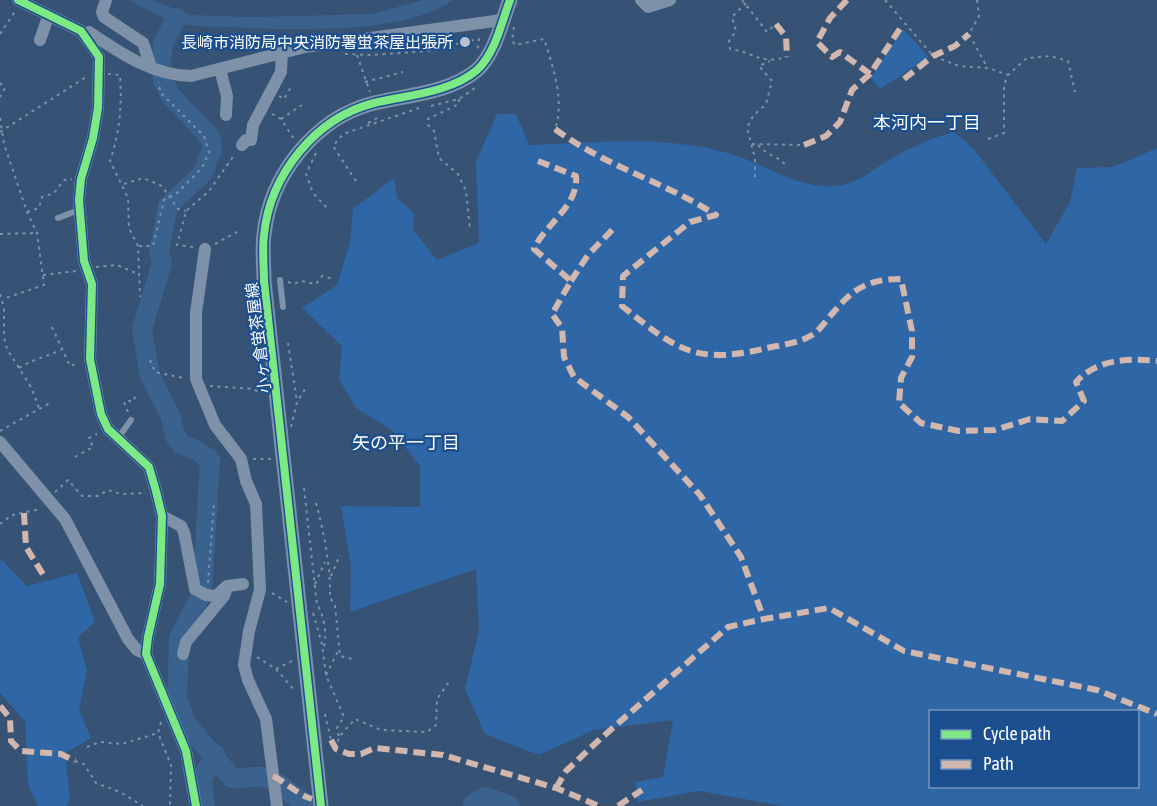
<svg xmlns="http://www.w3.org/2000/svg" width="1157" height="806" viewBox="0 0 1157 806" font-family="'Asap Condensed','Noto Sans JP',sans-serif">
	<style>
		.green { fill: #2f66a5; fill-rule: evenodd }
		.water { fill: #3b618d }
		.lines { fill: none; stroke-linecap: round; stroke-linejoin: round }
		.river { stroke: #3b618d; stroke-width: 20 }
		.path { stroke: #7d92a8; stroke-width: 2; stroke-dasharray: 3 4.5; stroke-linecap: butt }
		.service { stroke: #7d92a8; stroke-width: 6 }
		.minor { stroke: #7d92a8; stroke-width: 12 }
		.tertiary { stroke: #7d92a8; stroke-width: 15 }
		.quiet { stroke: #d1b7ad; stroke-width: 6; stroke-dasharray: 12 6; stroke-linecap: butt }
		.cycleway-casing { stroke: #1b4f8f; stroke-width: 11 }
		.cycleway { stroke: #7ce984; stroke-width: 8 }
		.poi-dot { fill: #b9c2ce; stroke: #1b4f8f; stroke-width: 2 }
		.labels { text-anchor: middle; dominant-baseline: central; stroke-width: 4.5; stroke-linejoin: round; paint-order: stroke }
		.poi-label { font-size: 16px; fill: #fff; stroke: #1b4f8f; text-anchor: end }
		.street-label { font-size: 16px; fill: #fff; stroke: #1b4f8f }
		.neighbourhood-label { font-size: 18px; fill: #fff; stroke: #1b4f8f }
	</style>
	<rect width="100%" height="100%" fill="#365274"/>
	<path class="green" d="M903,29L929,57L880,89L871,78Z
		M497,114H516L529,145C594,143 660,135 724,152C762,161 794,189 835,186C856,184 867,174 884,163C905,150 930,138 954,132L973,148L1046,244L1070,202L1077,168L1113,167L1157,148V806H784L699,791L638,802L635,782L663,777L673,720L594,730L539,755L485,734L465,689L479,631L476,569L350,612L351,567L341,506L420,507V466L392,430L356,408L339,379L342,346L302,308L337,285L350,242L353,209L394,178L397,198L414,213L413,229L437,260L479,243L476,162ZM930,712H1138V786H930Z
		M2,560L27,586L77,573L95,622L78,637L87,671L79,710L91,738L65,753L70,800L66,806H38L28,784L25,721L0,693V562Z"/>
	<path class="water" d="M130,0H152L190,15L249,17L373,14L423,0H453C408,35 286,30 229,27C215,26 198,28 184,24C166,20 146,10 130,0Z"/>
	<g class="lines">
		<path class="river" d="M176,18L163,44L161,62L163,81L171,96L211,138L212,149L203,173L168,206L159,251L162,263L142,329L150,376L171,417L175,436L181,444L198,451L210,460L203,580L200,597L179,638L177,698L186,723L232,778C244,779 259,774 270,779C286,785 293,799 309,804
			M473,804L485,797L510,806
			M205,806L202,779L215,754"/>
		<path class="path" d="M742,0L767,32L776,24
			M885,0L933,56L959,66L988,68L1008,75
			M977,0L979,16L969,34L987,67
			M746,3L732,17L736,31L729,41L730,49C754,52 759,65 787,57
			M514,27L512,40L515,45L544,39C553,67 565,101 555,129
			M0,34L16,10
			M345,54L372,55L441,50L462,42L479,39L477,52
			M357,55L370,92
			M108,74L120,75C122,106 120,131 110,161L128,198L129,228L138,246L140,297
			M365,82L403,72
			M0,83L5,88L0,97
			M279,96L284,99L291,87
			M459,99V104L428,119V125L434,131L439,158L458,174L466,191L470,230
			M431,106L459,99L475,88
			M272,114L281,119L294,139
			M0,118L4,144L27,212L37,233L44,285L3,299
			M281,119L302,105
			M368,123L381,116
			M0,132L86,77
			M988,139L1004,133V85L1008,75L1027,58L1050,56L1068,61L1075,92
			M752,144L804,145
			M758,145C766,155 779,156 786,166
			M316,153L306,174L313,193L328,209
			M755,177V158L747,128L753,116L766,104L772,81L759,66L770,61
			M356,181L333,146L343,134L419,108
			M124,184L143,178L162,186L178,209L186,211
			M27,212L39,208L42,197L54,193L64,180L72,179
			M0,234L37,233
			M215,244L237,232
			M139,246H153L164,200L177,193L202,168L209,152L204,136L160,92L159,82
			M193,247L177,245L186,211L209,191L235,154
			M96,267L117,265L136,273
			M43,275L76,271
			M288,282L294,284L301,281L316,284L322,276L333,279
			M0,294L4,308V337L7,349L31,387L39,408
			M52,327L70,366L79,363
			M288,343L297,402
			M150,360L155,372L184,378
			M19,368C33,359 46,357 61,350
			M210,386L253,389L262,393
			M128,412L124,402L135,400L134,394
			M291,427L297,402L307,386
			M0,431L50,403
			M75,457L93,447L89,438L97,434
			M253,459H272
			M304,488L317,605C324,613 328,639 323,649
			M55,492L68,480L82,496H98L108,490L121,494L146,493
			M316,503C324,532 331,569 330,598L335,605L340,656L353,659
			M0,524L12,515L41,509
			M331,576L340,555
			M208,583L214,503
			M315,584L325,562
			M272,593L287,602
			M313,613L322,644L326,675L344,717L337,728L339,737
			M257,657L276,669L295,691
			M276,669L292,661
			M326,675L338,651
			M325,714L331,740
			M161,722L158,733L171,765L170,806
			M87,747L100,742L122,744L158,733
			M336,749L339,737L355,719L381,730L427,732L436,725L437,699L449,682
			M75,761L84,764L96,783L120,792L143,806"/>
		<path class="service" d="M58,218L79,210
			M280,280L283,307
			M118,438L131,420"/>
		<path class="minor" d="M18,0L81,31L99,57L98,108L93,138L81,179L79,200L84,261L92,284L90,359L101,414L108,429L149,467L156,491L162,516L160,584L148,637L146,654L186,751L196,806
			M106,0L102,12L104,17L143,43L151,67
			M641,0L648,7L670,0
			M85,34L89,32C121,53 151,75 191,76L305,47L502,20
			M40,40L48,17
			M220,69L227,96L226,115
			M242,145L246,140H251L253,125L281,72L282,51
			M205,249L196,313V379L215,425L241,459L246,481L256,504L260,590L249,631L244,665L248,680L266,719L277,806
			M0,442L65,519L128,639L137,650L146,654
			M162,516L181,526L184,532L195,589L206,595L216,596L227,586L243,584
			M183,654L186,642L224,596L226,590"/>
		<path class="tertiary" d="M321,806L264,281C264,266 262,250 264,235C270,175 315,118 374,103C407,95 450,93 477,70C495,54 502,21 510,0"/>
		<path class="quiet" d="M847,0L830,18L817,42L832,57L840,52L870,74
			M776,24L786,37L787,57
			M904,79L933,56L955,46L969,34
			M555,129C606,167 663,181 716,215L690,222L623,276L622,306C675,348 693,365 763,349C779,345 798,344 812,335C819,331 825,322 831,315C852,290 866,279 901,279L912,331V357L901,378L899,403L921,423L959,431L995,430L1030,419L1062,421L1084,401L1076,382C1097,359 1127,358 1157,361
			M804,145L826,136L840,122L852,90L870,74L903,24
			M538,161L576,176C579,206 545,224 534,249L571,281L552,314L562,328L564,357L574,377L628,417L700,495L741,557L764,619L829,608L904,651L1097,690L1157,714
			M571,281L588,255L613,229
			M24,513L26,547L44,576
			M0,706L10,718L11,741L21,751L61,754L75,761
			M331,740L336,749L349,754H361L375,748L443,755L556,788L599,806
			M273,776C288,783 296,794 312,799
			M556,788L566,771L599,740L728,627L764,619
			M618,806L642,790"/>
		<defs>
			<path id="cycleway" d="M18,0L81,31L99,57L98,108L93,138L81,179L79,200L84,261L92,284L90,359L101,414L108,429L149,467L156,491L162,516L160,584L148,637L146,654L186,751L196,806
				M321,806L264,281C264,266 262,250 264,235C270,175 315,118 374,103C407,95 450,93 477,70C495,54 502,21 510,0"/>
		</defs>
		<use href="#cycleway" class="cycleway-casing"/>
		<use href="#cycleway" class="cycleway"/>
	</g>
	<circle class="poi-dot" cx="465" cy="42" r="6"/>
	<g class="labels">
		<g class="poi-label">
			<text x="453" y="42">長崎市消防局中央消防署蛍茶屋出張所</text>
		</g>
		<g class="street-label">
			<text transform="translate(258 338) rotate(-97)">小ヶ倉蛍茶屋線</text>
		</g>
		<g class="neighbourhood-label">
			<text x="927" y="122">本河内一丁目</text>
			<text x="406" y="442">矢の平一丁目</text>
		</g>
	</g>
	<rect x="929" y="710" width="210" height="78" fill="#1b4f8f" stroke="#7695bc" stroke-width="1.5"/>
	<rect x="941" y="730" width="30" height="9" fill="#7ce984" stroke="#7695bc" stroke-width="1.5"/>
	<text x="983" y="740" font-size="18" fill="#ffffff">Cycle path</text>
	<rect x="941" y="760" width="30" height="9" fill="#d1b7ad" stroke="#7695bc" stroke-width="1.5"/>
	<text x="983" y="770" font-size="18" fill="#ffffff">Path</text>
</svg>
